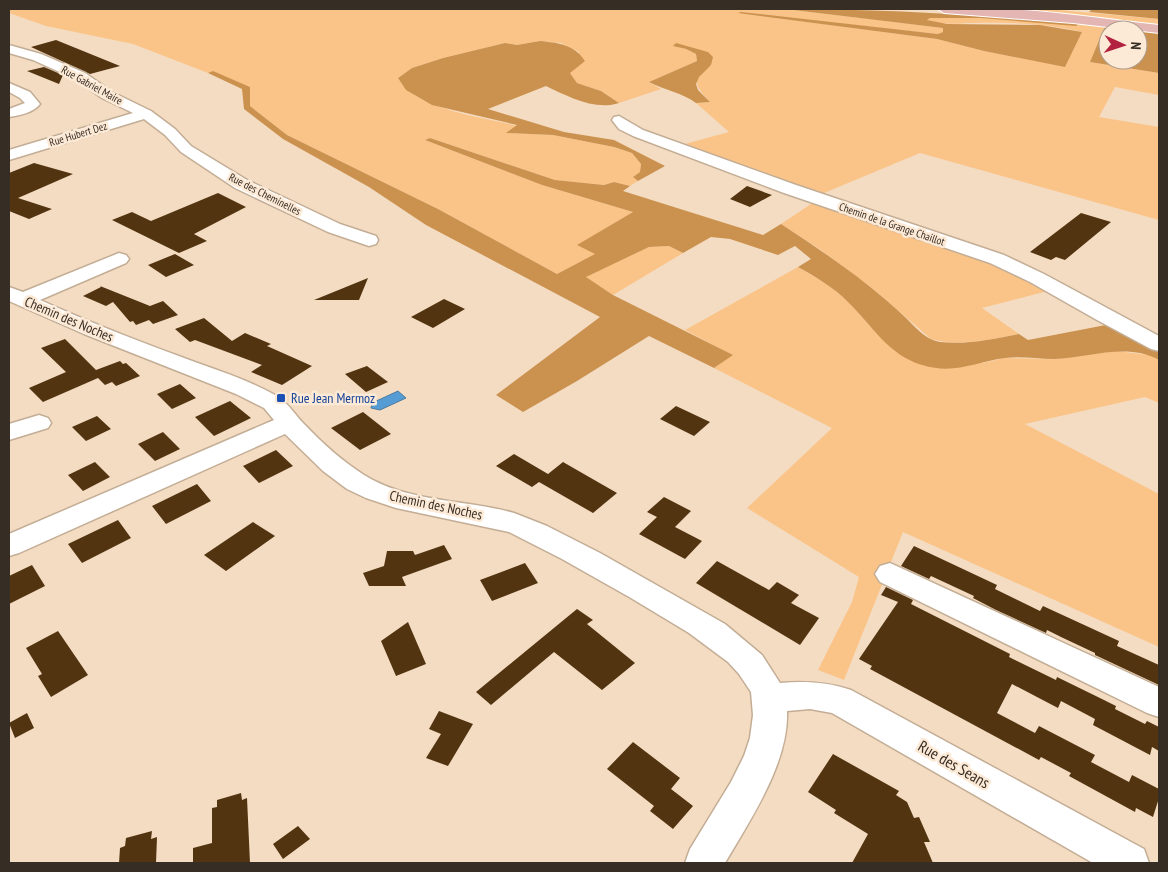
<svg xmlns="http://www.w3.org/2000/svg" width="1168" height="872" viewBox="0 0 1168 872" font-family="'PT Sans Narrow',sans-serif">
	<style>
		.green { fill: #fac488 }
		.forest { fill: #cb924f; fill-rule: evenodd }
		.water { fill: #559cd4; stroke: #4c7b9f }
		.building { fill: #523510 }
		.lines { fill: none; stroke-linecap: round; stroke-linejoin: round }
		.street-casing { stroke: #c3ad95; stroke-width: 3 }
		.primary-casing { stroke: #fff; stroke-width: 2 }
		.street { fill: #fff; fill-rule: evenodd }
		.primary { fill: #e3b6b4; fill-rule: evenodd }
		.transit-dot { fill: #1a4fb4; stroke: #fdead6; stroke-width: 2 }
		.labels { text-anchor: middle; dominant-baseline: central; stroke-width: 5; stroke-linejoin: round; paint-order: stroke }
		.far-street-label { font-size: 11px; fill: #362d24; stroke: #fdead6 }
		.street-label { font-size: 14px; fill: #362d24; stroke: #fdead6 }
		.transit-label { font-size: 14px; fill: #164399; stroke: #fdead6; text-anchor: start }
		.near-street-label { font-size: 16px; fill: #362d24; stroke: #fdead6 }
	</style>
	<rect width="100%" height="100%" fill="#f4dcc3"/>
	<path class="green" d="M9,9H785L944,28L943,32L938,34L739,13L937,39L984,51L1065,66L1082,32C1047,23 1008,22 973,23C957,23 942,26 927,20L929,18C987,16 1048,18 1105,26L1090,62L1159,73V95L1115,87L1099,117L1159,127V220L920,153L817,196L681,145L729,132L696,103L710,102C695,85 690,81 711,65L708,52L674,46L686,49L696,54L697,61L649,82L661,89L619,103L601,91L577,83L570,73L579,52L561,43L540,41L517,45L505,43L443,58L412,68L398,78C416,110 483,117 518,126L507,133L553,135L614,147L632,153L641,164L640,172L633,177L638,181L630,186L614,182L604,185L555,180L430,138L425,140L542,185L633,212L578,245L596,254L557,274L438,209L287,135L250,106V87L213,72L208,73L133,44L46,26L9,13Z
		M974,9H1048L1159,19V27Z
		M817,200L987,260L1048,291L982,308L1019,334C994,339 957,347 931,339L878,293L821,250L781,224Z
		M669,246L683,253L613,295L585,277L649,247Z
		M798,267L827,284L849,302L877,334L983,363L1004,358L1055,359L1116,351L1150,355L1159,360V403L1145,397L1025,424L1159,494V647L903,532L844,680L818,670L852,602L859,577L747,508L832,428L714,368L732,355L685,330Z"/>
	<path class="forest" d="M785,9C884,9 981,15 1080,23L1076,26L981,18H930L927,20L947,24L1040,25L1082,32L1065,67L984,51L937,39L738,13L741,12L938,34L943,32V28Z
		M1092,9H1159V19L1089,12Z
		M1105,26L1159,32V73L1090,62ZM1108,30H1138V60H1108Z
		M540,41C558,43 574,44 585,61L570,73L577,83L601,91L619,103C595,111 567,96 546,86L488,109L564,132L614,140L665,166L638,181L633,177L640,172L641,164L632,153L614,147L553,135L506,133L517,125L432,105L406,90L398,78L412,68L443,58L505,43L517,45Z
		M676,43L708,52L713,57L711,65L699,77L696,84L698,90L710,102L696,103C683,93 664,90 649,82L697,61L696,54L686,49L673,46Z
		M213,71L250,87V106L287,135L438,209L557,274L595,254L577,245L633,212L542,185L425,140L430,138L555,180L604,185L614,182L630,186L623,191L763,235L781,224C824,252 868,282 906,318C915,327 926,340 940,342C966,345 994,339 1019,334L1028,340L1111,324L1159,347V360C1127,342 1089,358 1054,359C1038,359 1021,356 1005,358C974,362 955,375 922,365C888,355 872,325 848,302C833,287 816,277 798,267L811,259L795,246L778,255L730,239L711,237L683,253L669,246L649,247L586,277L613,295L733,355L714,368L649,336L577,381L523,412L496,395L600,317L426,225L369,187L283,139L244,109L242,89L208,73Z"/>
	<path class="water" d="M398,391L406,398L380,410L371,408L372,403Z"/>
	<path class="building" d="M56,40L120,66L90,74L31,47Z
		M44,67L63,75L59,84L27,71Z
		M34,163L73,174L18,198L52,209L29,219L9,211V173Z
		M747,186L772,195L750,207L730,199Z
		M218,193L246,207L194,234L207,241L179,253L112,220L132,212L151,221Z
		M1081,213L1111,222L1065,260L1056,257L1051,260L1030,252Z
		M175,254L194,265L166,277L148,265Z
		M368,278L359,300H314Z
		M100,286L150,306L163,301L178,315L153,324L149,320L136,325L133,321L130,322L113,302L106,306L83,296L101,287Z
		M444,299L465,309L433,328L411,317Z
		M204,318L232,341L245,333L271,344L267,346L312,366L282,385L251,372L262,365L195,340L190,342L175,329Z
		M65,339L96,370L120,361L123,364L126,363L140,376L116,386L112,382L105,385L98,378L43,402L29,388L66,372L41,348Z
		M367,366L388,382L366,392L345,374Z
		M180,384L196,398L172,409L157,394Z
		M230,401L251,418L214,436L195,417Z
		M676,406L710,422L694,436L660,419Z
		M363,412L391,434L360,450L331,428Z
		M97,416L111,429L86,441L72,427Z
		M163,432L180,449L155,461L138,444Z
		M276,450L293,466L259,483L243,466Z
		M514,454L548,474L563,462L617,493L593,513L539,482L532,487L496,466Z
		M95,462L110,477L83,491L68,475Z
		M197,484L211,501L166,524L152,506Z
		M664,497L691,511L675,527L702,541L685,559L639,534L657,517L647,512Z
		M118,520L131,538L82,563L68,544Z
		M253,522L275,536L226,571L204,555Z
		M444,545L452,559L402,577L406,586H369L363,573L384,566L387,551H413L415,555Z
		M914,546L997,585L995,589L1040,611L1043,606L1119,641L1117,646L1159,665V685L1095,655V653L1061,637L1047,630L1046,633L996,610L973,598L974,596L931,576L929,579L901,566Z
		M717,561L769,590L777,582L799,595L791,603L819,618L800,645L696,583Z
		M525,563L538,583L492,601L480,580Z
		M32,565L45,586L9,604V576Z
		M886,587L913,600L911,604L1010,654L1009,657L1056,680L1057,677L1104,700L1116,706L1115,709L1145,724L1147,721L1159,727V751L1152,747L1150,755L1093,725L1095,719L1061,701L1058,708L1012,684L997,713L1035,733L1039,726L1095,755L1091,762L1129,782L1132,775L1159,789V798L1153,817L1136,808L1135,812L1069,776L1071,773L1041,757L1039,760L870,669L872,666L859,659L898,602L881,595Z
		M577,609L593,620L587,624L635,663L602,690L554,652L491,705L476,692Z
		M408,622L426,664L396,676L381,641Z
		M58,631L88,675L51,697L38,676L42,674L26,648Z
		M439,711L473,724L448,766L426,758L441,734L429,729Z
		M27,713L34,728L15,738L9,723Z
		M633,742L680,778L671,789L693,806L673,829L650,811L654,806L607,769Z
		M833,754L899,791L896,795L907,802L914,818L919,817L930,842H924L933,863H852L868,834L834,813L836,810L808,792Z
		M241,793L242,800L247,798L250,863H193V848L212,843V808L217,807V800Z
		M298,826L310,839L283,859L273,844Z
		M152,831L151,839L157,837L156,863H119L120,848L125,846L126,838Z"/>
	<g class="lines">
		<defs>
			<path id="street" d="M9,45L41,54L85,73L112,92L151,111L175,129L191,146L247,180L340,224L376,236L378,240L376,244L369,246L328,232L235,188L181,152L165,135L144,119L9,160V150L133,113L102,98L75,79L33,60L9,53Z
				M9,83L30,92L40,104C33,113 20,115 9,117V109L25,103L20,98L9,92Z
				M619,116L643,130L796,185L1004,255L1044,274L1159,336V351L1151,349L1097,320L1030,282L990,263L784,193L633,136L619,129L612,120L614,117Z
				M119,253L126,255L129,259L126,263L40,300C87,321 135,340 184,358C214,369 246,379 275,395C287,401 294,414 304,424C322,443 342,461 364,475C409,503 465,499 514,513L547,526L600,553L725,624L762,655L780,683C805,681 827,682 851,690L1144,849L1149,863H1093L832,713L810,709L787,711C789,763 750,820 725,863H685L690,849L731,782L744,756L750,738L753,715L751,692L739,674L728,662L689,633L631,598L562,559L509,532L396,508L366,498L347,489L323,471L285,434L19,553L9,556V534L274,420L264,408L236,394L84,334L9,301V287L23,292Z
				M39,415L48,418L51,423L48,428L9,440V424Z
				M890,563L1159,687V717L1147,713L880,582L875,574L880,566Z"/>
			<path id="primary" d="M938,9C1010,4 1087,17 1159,25V33L1073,23L944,13Z"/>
		</defs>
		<use href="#street" class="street-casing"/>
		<use href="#primary" class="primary-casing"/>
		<use href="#street" class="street"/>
		<use href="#primary" class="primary"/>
	</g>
	<rect class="transit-dot" x="276" y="393" width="10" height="10" rx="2.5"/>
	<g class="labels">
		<g class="far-street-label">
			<text transform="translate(92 85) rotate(29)">Rue Gabriel Maire</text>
			<text transform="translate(78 134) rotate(-17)">Rue Hubert Dez</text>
			<text transform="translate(265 194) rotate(27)">Rue des Cheminelles</text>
			<text transform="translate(892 224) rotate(19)">Chemin de la Grange Chaillot</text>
		</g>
		<g class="street-label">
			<text transform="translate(69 319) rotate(23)">Chemin des Noches</text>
			<text transform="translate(436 505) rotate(12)">Chemin des Noches</text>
		</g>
		<g class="transit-label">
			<text x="291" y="398">Rue Jean Mermoz</text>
		</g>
		<g class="near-street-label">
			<text transform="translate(954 764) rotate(30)">Rue des Seans</text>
		</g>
	</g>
	<rect width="1168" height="872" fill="none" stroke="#362d24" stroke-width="20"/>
	<g transform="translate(1123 45) rotate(93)"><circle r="24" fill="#fdead6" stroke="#ad9e8f"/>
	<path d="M0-4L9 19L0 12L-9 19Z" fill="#b32140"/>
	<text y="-8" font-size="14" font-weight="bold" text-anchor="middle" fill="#362d24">N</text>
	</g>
</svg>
